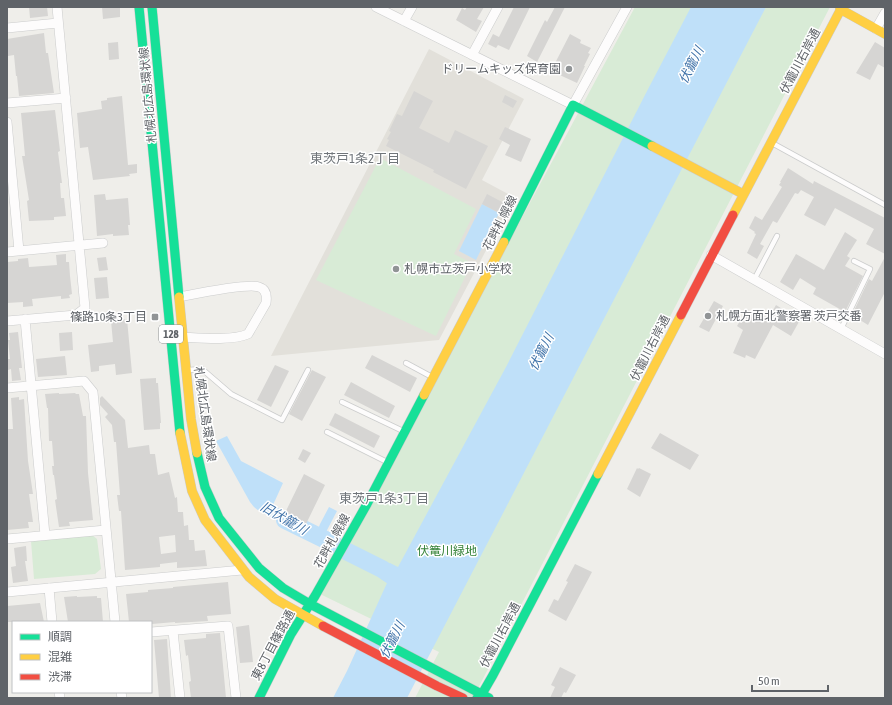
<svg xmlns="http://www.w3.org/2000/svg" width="892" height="705" viewBox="0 0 892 705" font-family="'Asap Condensed','Noto Sans JP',sans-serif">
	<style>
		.education { fill: #e2e0da }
		.green { fill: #d8ebd6 }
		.water { fill: #bfe0f9 }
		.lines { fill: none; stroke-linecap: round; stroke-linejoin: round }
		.river { stroke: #bfe0f9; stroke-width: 18 }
		.building { fill: #d6d5d3; fill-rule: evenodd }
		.lane-casing { stroke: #cbcccc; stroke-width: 6 }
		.street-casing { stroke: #cbcccc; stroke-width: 10 }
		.fast-casing { stroke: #cacacb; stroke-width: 10 }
		.slow-casing { stroke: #cacacb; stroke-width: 10 }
		.jam-casing { stroke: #cacacb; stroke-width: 10 }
		.lane { stroke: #fdfcfc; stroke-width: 4.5 }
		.street { stroke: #fdfcfc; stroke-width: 9 }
		.fast { stroke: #16e098; stroke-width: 9 }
		.slow { stroke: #ffcf43; stroke-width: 9 }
		.jam { stroke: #f24e42; stroke-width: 9 }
		.poi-dot { fill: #919496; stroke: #fff; stroke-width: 1.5 }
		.labels { text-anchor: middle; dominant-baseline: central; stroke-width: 3; stroke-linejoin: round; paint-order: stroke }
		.shield { fill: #fff; stroke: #8f9295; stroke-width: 1 }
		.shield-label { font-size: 11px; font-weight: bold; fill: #5f6368 }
		.street-label { font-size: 12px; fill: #5f6368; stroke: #fff }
		.poi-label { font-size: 12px; fill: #5f6368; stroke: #fff; text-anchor: end }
		.park-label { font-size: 12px; fill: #348238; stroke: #fff }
		.water-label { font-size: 13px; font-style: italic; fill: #4174aa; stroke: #fff }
		.neighbourhood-label { font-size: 13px; fill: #70757a; stroke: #fff }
	</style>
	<rect width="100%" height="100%" fill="#efeeea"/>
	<path class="education" d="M429,49L524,99L482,180L514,197L439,340L271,356Z"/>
	<path class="green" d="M635,7H830L473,698H415L439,652L320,594Z
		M380,158L476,209L454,254L472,263L436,336L316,280Z
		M92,535L97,539L101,569L95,574L34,579L31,541Z"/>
	<path class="water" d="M691,7H766L407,698H333L347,671L387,583L381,579L383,576L380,574L385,564L388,566L390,563L398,567L506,367L646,93Z
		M482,204L499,213L476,260L459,251Z
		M227,436L241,461L283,483L273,505L310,526L305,535L259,511L254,507L250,502L216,441Z
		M329,507L337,511L325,534L331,537L327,545L314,540L320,524Z
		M349,546L367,556L363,565L345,555Z"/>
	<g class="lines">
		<path class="river" d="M285,520L334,544
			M346,551L382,569L403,583"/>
	</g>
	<path class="building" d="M29,7H47L48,16L30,18Z
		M102,7H120V17L103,19Z
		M467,7H484L477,19L482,21L476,32L456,20L462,8L465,10Z
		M514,7H530L509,50L498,45L496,48L488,44L493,34L499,37Z
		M555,7H565L537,62L527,56L545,20L547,22Z
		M44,33L46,53H48L54,93L19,96L17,76H16L14,55L8,56L7,39Z
		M570,34L581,40L580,43L591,48L588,53L590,54L584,66H585L577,83L551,71Z
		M118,42L119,59L109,60L108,43Z
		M875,42L885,48V68L878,64L870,80L856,73Z
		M414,91L433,101L419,128L449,143L455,130L488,146L466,189L433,172L434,170L386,146L389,140L387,139L391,132L389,131L397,114L402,116Z
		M505,95L517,101L513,108L502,102Z
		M122,96L128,165L137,164V173L129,174L130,176L93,180L88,147L80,148L77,113L102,109L101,101L107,100V98Z
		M55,110L60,151L58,152L62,183H60L61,198H64L66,216L54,217V220L29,221L27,201L29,200L22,156H25L21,113Z
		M505,127L531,139L521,162L505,155L510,145L499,139Z
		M788,168L813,184L814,181L885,218V254L866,244L874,229L835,208L825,226L804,215L814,197L801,190L798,194L795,193L777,223L773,221L760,244L764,246L757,259L747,253L756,234L754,233L755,232L749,228L755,216L762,220L782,187L779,185L781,182H780Z
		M105,194L106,200L128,198L130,225H128L129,235L113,236V234L97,236L94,195Z
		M487,194L504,203L499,213L482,204Z
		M845,232L857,240L847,256L850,258L845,266L863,276L845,312L813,294L816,288L800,278L793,290L780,282L796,254L824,270Z
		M66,254V262H69L70,276L72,294L69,295L70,298L61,299V296L32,299L33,306L23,307V302L7,303V262L18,261V259L28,258L29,267L57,265L56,255Z
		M106,257L108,270L99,271L97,258Z
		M885,257V292L868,325L852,315L869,279L872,281Z
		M107,277L109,298L96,299L94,278Z
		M714,301L723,306L709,332L699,327Z
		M776,305L800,320L791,336L773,325L755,359L746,355L745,358L733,353L743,330L737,326L747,309L767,321Z
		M127,319L132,373L116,375L115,364L99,366V371L91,372L88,345L113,342L111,321Z
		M18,332L22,368H19L21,380L12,381L11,369L8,370L7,361V359H10L8,340H10L9,333Z
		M72,332L73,350L60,351L59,333Z
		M372,355L417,378L410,392L365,368Z
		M65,356L67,375L38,377L36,359Z
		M275,365L289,371L271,407L257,400Z
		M312,370L326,377L302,421L289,414Z
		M156,378V383H158L161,423H160V429L144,430L140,379Z
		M351,382L395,406L389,418L344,395Z
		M59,393V394L75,393L76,394H79L83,416H86L88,473L93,520L69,522L70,526L59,527L55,500L57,499L54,475H53L52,466H54L52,441H49L48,408H47L45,394Z
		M102,396L125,420L128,448L149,445L150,454H155L158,475L169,472L175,498L177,497L178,512H183L184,526L188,525L189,540H194L195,551L205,550L207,566L177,568V562L160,564V567L125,570L121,511H119L117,495H120L116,442H114L112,425L105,417L108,414L100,405V398ZM175,535L176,552L161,554L159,537Z
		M19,397V400L24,399L28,461L33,494H29L33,522H28L29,528L7,530V429H13L11,398Z
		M335,413L380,436L374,448L329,425Z
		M660,433L699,455L690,470L651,448Z
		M303,449L311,453L305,463L298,459Z
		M637,468L638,469L639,468L651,474L640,497L627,489Z
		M304,474L325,485L306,524L285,513Z
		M26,546L27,561H25L28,581L13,583L11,567L16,566L14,548Z
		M575,564L592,572L566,621L548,611L554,599L558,601L568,582L566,581Z
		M228,582L231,614L207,616L208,621L175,623V622L152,624L151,622H129L126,594L148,592V590L173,588V587Z
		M77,596V597L97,596V598H101L103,622H68L64,597Z
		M40,603L44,622H8L7,606Z
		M249,625L253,662L240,663L236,627Z
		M220,633L226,698H191L189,682L191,681L188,655L186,656L184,640L206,638V634Z
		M167,639L171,698H159L154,640Z
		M560,667L576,675L566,693L564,692L561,698H550L555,687L551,685Z"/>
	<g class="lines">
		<defs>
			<path id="lane" d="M772,143L885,205
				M754,280L777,236
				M841,329L870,269L854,261
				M406,363L432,377
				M188,370L202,369L231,394L282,420L308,370
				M342,402L403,431
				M327,432L387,462"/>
			<path id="street" d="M376,7L573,105L627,7
				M404,21L412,7
				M7,28L58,23
				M876,29L885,13
				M472,55L498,7
				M7,103L66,98
				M7,122L19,251
				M7,252L103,243
				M711,255L885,354
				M179,297C195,294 247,283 259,287C266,289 267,296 266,303L248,334C231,341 201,338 183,337
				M25,319L45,535
				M7,321L76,315L85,308L57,7
				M7,388L84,381L93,392L115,622
				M7,539L106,530
				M49,588L52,622
				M7,592L242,570
				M173,631L180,698
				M151,632L228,626L236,698
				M59,692L60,698
				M121,692L122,698"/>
			<path id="fast" d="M139,7L180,433
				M152,7L179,297
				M504,242L573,105L652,146
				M197,453L205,487L219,518L259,568L283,588L310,604L489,698
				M259,698L291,634L315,596L367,504L424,395
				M477,698L482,694L493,675L598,474"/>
			<path id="slow" d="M840,9L885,34
				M652,146L743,194
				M733,215L842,7
				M179,297L191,419L197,453
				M424,395L504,242
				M180,433L192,491L205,520L249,577L275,599L323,626
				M598,474L681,315"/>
			<path id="jam" d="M681,315L733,215
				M323,626L437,686L463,698"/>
		</defs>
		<use href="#lane" class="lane-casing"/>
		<use href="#street" class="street-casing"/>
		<use href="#fast" class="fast-casing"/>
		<use href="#slow" class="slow-casing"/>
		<use href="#jam" class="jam-casing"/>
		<use href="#lane" class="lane"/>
		<use href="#street" class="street"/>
		<use href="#fast" class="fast"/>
		<use href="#slow" class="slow"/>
		<use href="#jam" class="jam"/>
	</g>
	<g class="poi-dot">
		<circle cx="569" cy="69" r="4"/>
		<circle cx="396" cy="269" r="4"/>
		<circle cx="708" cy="316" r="4"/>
		<rect x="151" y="313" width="8" height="8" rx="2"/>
	</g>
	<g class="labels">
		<rect class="shield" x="159" y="325" width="24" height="18" rx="3"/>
		<g class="shield-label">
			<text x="171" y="334">128</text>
		</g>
		<g class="street-label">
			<text transform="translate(800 61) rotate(-62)">伏籠川右岸通</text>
			<text transform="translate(148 95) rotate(-95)">札幌北広島環状線</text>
			<text transform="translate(500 223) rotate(-63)">花畔札幌線</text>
			<text transform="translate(650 348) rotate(-63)">伏籠川右岸通</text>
			<text transform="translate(205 414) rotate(82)">札幌北広島環状線</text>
			<text transform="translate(332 541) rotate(-61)">花畔札幌線</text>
			<text transform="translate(500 635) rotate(-62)">伏籠川右岸通</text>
			<text transform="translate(273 645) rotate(-62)">東8丁目篠路通</text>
		</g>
		<g class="poi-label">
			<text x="561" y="69">ドリームキッズ保育園</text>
			<text x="404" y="269" text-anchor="start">札幌市立茨戸小学校</text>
			<text x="716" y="316" text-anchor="start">札幌方面北警察署 茨戸交番</text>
			<text x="147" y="317">篠路10条3丁目</text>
		</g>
		<g class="park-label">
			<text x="447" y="551">伏篭川緑地</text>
		</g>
		<g class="water-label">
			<text transform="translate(691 65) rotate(-63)">伏籠川</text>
			<text transform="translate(541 352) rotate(-63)">伏籠川</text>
			<text transform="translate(284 518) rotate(30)">旧伏籠川</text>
			<text transform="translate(392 640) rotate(-63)">伏籠川</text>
		</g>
		<g class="neighbourhood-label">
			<text x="355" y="158">東茨戸1条2丁目</text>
			<text x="384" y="498">東茨戸1条3丁目</text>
		</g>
	</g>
	<rect width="892" height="705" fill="none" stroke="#5f6368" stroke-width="16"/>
	<rect x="12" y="621" width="140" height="72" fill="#ffffff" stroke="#bfc1c3"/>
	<rect x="20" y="634" width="20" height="6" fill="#16e098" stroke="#bfc1c3"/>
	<text x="48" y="641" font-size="12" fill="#5f6368">順調</text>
	<rect x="20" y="654" width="20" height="6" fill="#ffcf43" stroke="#bfc1c3"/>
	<text x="48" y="661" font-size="12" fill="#5f6368">混雑</text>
	<rect x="20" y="674" width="20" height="6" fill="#f24e42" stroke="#bfc1c3"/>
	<text x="48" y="681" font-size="12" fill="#5f6368">渋滞</text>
	<path d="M752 685v6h76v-6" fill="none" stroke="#5f6368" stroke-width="2"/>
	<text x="758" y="685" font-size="12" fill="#5f6368" stroke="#ffffff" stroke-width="3" paint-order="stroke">50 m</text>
</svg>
